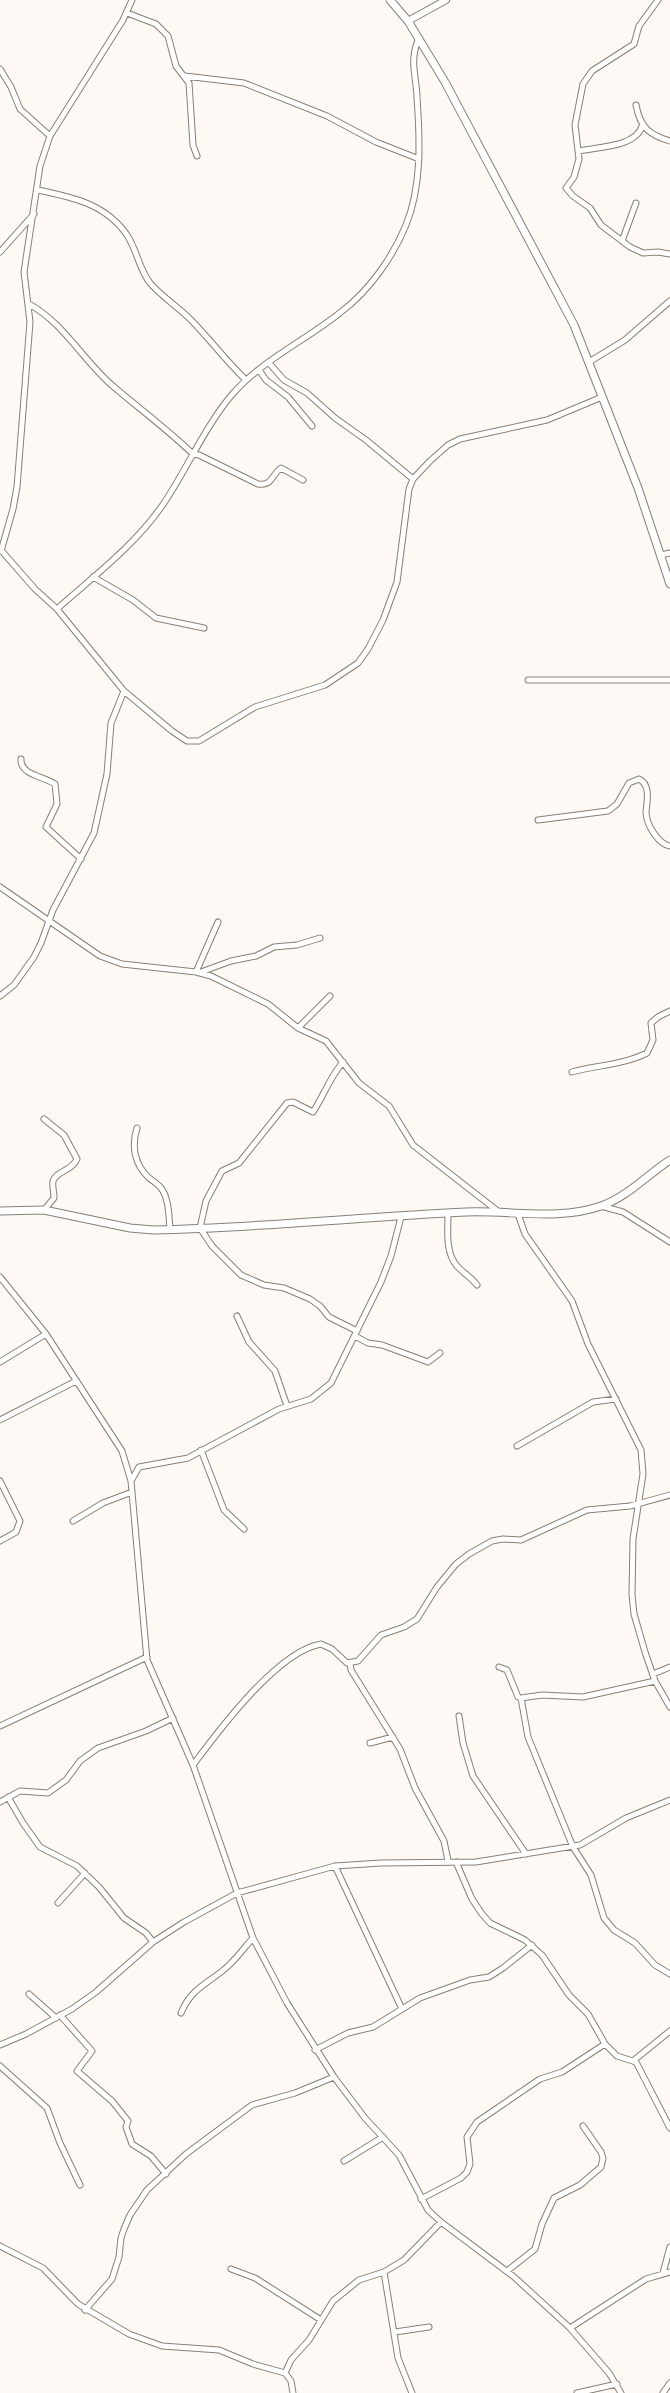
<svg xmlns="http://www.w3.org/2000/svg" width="670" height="2393" viewBox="0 0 670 2393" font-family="'Source Sans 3',sans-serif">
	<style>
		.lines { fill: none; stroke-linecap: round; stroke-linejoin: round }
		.minor-casing { stroke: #867f76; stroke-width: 7 }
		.tertiary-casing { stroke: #867f76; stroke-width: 8 }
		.secondary-casing { stroke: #867f76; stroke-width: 9 }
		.minor { stroke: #fff; stroke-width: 5 }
		.tertiary { stroke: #fff; stroke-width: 6 }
		.secondary { stroke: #fff; stroke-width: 7 }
	</style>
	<rect width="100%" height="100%" fill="#fef9f4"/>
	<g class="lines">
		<defs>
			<path id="minor" d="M658,0L639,26L634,44L592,71L583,84L575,125L579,159L574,177L566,188L573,196L590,208L601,225L630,247L643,253L658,252L670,254
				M127,13L156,24L168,36L176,66L189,83L193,145L197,156
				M0,69L11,87L20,109L50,136
				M185,76L244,83L327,116L376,142L419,159
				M636,105C640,127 649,135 670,141
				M579,151C598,147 636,147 642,126
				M38,190C72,197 106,204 127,235C137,250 139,269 150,283C161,296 177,306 190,319C209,338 226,361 246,380
				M622,241L636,203
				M0,252L34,214
				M29,304C64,323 84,362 114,387C141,410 167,429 193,454L199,455L258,484C273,486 271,475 281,468L303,480
				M589,362L625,340L670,301
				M269,363L284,380L307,393L335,418L366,440L413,479
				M259,370L266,380L288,397L312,426
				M0,549L35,589L57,609L124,691L172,731L187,741H199L255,707L325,685L358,663L368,649L383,620L397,582L409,489L413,479L430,461L448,445L460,439L547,420L602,397
				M1,551L13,509L17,487L30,322L24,272L40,166L50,136L123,20L132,0
				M661,555L670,553
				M93,577L133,600L156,618L204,628
				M57,609C94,576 133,547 162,506C186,471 203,430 230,397C260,361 305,341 341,312C369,291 393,257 406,225C422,186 420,139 417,97C416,74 409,60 419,38
				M528,680H670
				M21,759C20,775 43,776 55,784L57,804L46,827L81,859
				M538,820L608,811L617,804L629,783L639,779C651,785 647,801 646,812C646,824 658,844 670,846
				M0,887L100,956L122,964L196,972L211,976L268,1004L298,1028L326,1041L359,1083L389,1106L413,1145L499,1212
				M196,972L218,922
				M201,972L231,961L256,956L274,947L297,945L320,938
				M0,996L14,985L34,957L41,943L53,910L94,833L107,774L111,723L124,691
				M298,1028L330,996
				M343,1062C330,1077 324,1095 313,1112L293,1102L287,1103L239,1163L222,1171L206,1201L200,1228L212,1246L241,1275L264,1285L284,1288L310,1299L320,1306L329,1317L357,1331
				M572,1072C597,1065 623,1065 647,1053L653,1040L651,1023L658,1017L670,1011
				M44,1119L64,1135L77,1159C72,1171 56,1171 53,1181C52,1186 54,1192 54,1198L44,1210
				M137,1128C131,1147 135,1165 149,1178C153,1181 158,1184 161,1188C169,1198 169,1217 170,1230
				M601,1206L623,1212L670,1242
				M448,1213C448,1231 445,1252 457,1266C463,1273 471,1277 477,1285
				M518,1214L525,1234L572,1301L588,1344L641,1450L643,1474L633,1539L632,1595L634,1614L645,1652L655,1681L670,1707
				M0,1277L46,1334L122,1451L131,1481L147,1660L193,1765L253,1938L287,2003L334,2077L365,2118L399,2155L428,2210L441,2222L513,2276L570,2328L609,2373L621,2393
				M237,1316L249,1342L275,1371L287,1406
				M355,1336L368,1343L382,1345L428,1362L440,1353
				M0,1362L46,1334
				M0,1420L76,1381
				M517,1446L593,1402L616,1399
				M201,1450L224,1510L244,1529
				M0,1481L20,1521L16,1532L0,1541
				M131,1481L139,1467L188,1458L279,1409L311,1399L331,1383L381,1282L391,1256L401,1217
				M73,1521L103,1503L132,1492
				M350,1663L351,1670L400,1749L415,1788L444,1841L448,1861
				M499,1667L507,1670L518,1697L521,1698L542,1695L583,1697L655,1681
				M653,1674L670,1667
				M521,1698L528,1737L573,1847L591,1875L604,1918L614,1930L635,1943L655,1965L670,1974
				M459,1716L463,1743L473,1776L526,1854
				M0,1726L147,1657
				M370,1743L393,1737
				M193,1765C219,1730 278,1651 321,1644L332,1649L347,1663L358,1661L381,1635L404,1627L417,1619L437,1587L456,1564L469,1554L492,1541L503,1539L521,1540L587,1510L630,1506L670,1495
				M8,1797L23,1823L40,1847L77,1866L99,1887L124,1918L146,1933L153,1942
				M0,1802L20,1791L48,1793L66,1780L80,1761L98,1748L146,1731L173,1718
				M456,1862L472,1899L482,1914L490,1923L525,1940L542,1955L569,1995L588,2014L605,2044L617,2056L636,2062L670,2128
				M335,1866L402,2009
				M58,1903L85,1873
				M29,1994L56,2018
				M181,2013C192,1987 208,1984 227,1967C236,1959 244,1948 253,1938
				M60,2015L92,2051L77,2071L112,2101L128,2121L126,2127L132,2144L151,2156L166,2174
				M0,2045L26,2034L72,2009L96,1992L153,1942L184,1922L237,1893L335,1866L381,1863L476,1862L580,1845L626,1818L670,1800
				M315,2050L348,2033L373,2027L420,1998L470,1980L489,1977L503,1968L532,1945
				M633,2061L670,2031
				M0,2066L47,2108L60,2143L80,2185
				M344,2161L383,2137
				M421,2199L461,2178L467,2172L470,2164L467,2137L477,2122L540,2079L562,2072L605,2044
				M0,2246L43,2268L78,2304L129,2334L162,2346L219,2350L253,2364L285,2373L291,2381L293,2393
				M231,2269L255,2278L321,2320
				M507,2271L535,2249L542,2224L554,2198L580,2185L601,2167L603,2158L601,2152L583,2126
				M384,2272L398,2358L412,2393
				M663,2273L670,2247
				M85,2310L112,2279L119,2257L121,2238L124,2229L130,2215L147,2190L186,2154L252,2105L295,2093L334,2077
				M570,2328L646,2279L670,2272
				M395,2332L429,2327
				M285,2373L291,2360L309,2340L333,2301L359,2280L384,2272L404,2260L441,2222
				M577,2393L617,2384
				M663,2393L670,2383"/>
			<path id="tertiary" d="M408,21L446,0"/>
			<path id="secondary" d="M390,0L408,21L445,82L574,325L638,488L670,584
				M0,1211L44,1210L130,1228L153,1230C257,1228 361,1217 466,1212C510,1210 558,1221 601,1206C627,1197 647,1175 670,1160"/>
		</defs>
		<use href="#minor" class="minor-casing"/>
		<use href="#tertiary" class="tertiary-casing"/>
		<use href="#secondary" class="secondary-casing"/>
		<use href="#minor" class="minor"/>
		<use href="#tertiary" class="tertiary"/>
		<use href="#secondary" class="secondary"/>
	</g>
</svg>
